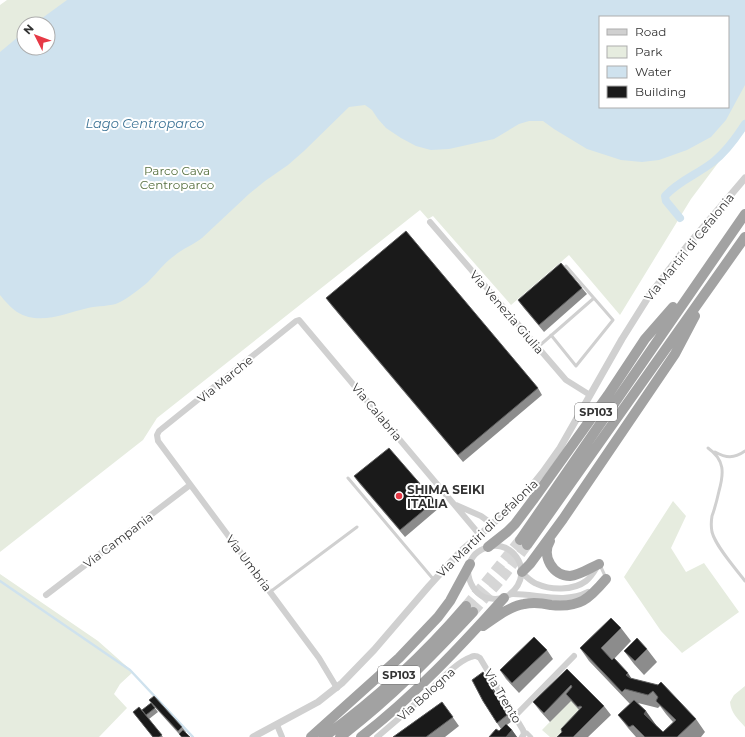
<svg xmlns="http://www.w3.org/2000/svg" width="745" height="737" viewBox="0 0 745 737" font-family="Montserrat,sans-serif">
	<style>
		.green { fill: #e6ecdf; fill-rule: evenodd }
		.water { fill: #cfe2ee; fill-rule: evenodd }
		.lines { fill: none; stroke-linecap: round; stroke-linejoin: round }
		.stream { stroke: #cfe2ee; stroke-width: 2.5 }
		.canal { stroke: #cfe2ee; stroke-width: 8 }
		.trunk-tunnel { stroke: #d6d6d6; stroke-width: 10; stroke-dasharray: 10 5; stroke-linecap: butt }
		.service { stroke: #d0d0d0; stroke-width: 3 }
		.pedestrian { stroke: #d0d0d0; stroke-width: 4.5 }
		.minor { stroke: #d0d0d0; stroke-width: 6 }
		.tertiary { stroke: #d0d0d0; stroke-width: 7 }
		.trunk { stroke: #a2a2a2; stroke-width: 10 }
		.wall { fill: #8c8c8c; fill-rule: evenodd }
		.shaded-wall { fill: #5f5f5f }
		.building { fill: #1a1a1a; stroke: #5f5f5f }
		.poi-dot { fill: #e63946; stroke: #fff; stroke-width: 1.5 }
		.labels { text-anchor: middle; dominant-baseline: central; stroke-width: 4; stroke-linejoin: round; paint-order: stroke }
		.shield { fill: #fff; stroke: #707070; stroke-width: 1 }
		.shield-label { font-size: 11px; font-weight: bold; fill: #333 }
		.park-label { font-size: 12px; fill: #56703f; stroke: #fff }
		.street-label { font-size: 12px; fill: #333; stroke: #fff }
		.poi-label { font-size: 12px; font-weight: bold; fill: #333; stroke: #fff; text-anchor: start }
		.water-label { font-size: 13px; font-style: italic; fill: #3f7597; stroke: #fff }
	</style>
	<rect width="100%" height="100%" fill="#fff"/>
	<path class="green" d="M7,0H745V127L691,199L620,315L569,255L511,305L433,216L428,219L420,210L157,418L143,440L0,552V5ZM600,17H728V107H600ZM24,24H48V48H24Z
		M673,501L686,516L671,548L686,572L704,563L739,612L682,653L661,631L624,577Z
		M0,574L98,641L133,672L120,684L114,694L127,708L99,737H0Z
		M745,686V727C738,719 731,713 730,702L734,695Z
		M577,694L584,716L569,737H550L542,730Z"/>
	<path class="water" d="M67,0H745V85L726,120L711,137L687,150L659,160L642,162L621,160L587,149L554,129L543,121H529L519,124L494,139L449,149L431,150L416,146L401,138L386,128L378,119L372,110L365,105L349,107L304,151L288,165L265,181L249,194L202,238C193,245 182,249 174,256C164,263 157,273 148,282C141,288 127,299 118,303C113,306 96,306 88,308C65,313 40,326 17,312C11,308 5,301 0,295V52L24,32V48H48V24H34ZM600,17H728V107H600Z"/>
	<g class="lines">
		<path class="stream" d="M0,581L130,670L193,737"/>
		<path class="canal" d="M680,218L666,201L665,196C678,181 698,174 713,162C726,152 736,138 745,124"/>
		<path class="trunk-tunnel" d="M466,606L495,571L520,540
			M473,612L503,577L527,545"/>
		<path class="service" d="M551,335L576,366L613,320L566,266
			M538,347L594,298
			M708,448C725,460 724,473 719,491C717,500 715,508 712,516C711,522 711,527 712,532C716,547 736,569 745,581
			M715,452C726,458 734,459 745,451
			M348,478L434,580
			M600,565L606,578
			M270,592L357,527"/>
		<path class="pedestrian" d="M524,732L527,733L531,737"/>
		<path class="minor" d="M430,222L566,380L590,395
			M456,505L481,516L492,524
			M522,573C527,577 531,582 537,584C550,590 573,591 586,581C590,578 594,572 597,567
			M510,594C538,571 509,533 481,550C473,554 468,563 468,572C469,583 475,593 484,597C490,599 498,600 505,597C508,596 509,594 513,594C538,594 565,604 588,592
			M46,595L190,485
			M337,688L319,658L158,441L157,435L159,431L296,321L299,320L479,534
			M515,716L574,656
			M277,725L282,737
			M377,737C394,723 410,709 426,694C438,683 456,662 471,657C475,655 477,656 480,658L523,730L524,734L522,737"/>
		<path class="tertiary" d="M253,737L318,702L342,683L374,650L429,586L459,553L515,504L531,487L543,472L560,448L622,339L649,296L688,245L745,178"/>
		<path class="trunk" d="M520,540L745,214
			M550,541C541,556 553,576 570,576C580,575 590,568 599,564
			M527,545L745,237
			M488,547L507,532L515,524L533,500L608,395L645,339L673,307
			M522,572L530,564L563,519L675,354L695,316
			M483,626C495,618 510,606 524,604C533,602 542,603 551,605C580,608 589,599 606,579
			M311,737L399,658L438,617L450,601L470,564
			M324,737C376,699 424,655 466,606
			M340,737C389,700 431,657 473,612
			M361,737C414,696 460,647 504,598"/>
	</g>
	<path class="wall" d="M582,288L587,294L544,332L523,307L518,300Z
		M326,298L538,388L542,395L463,462L331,305Z
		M354,476L435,501L439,508L405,537L359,483Z
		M621,628L631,641L614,659L631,679L658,685L696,719L705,732L701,737H636L628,728L618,715L630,704L589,661L580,648ZM638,703L658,708L660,706L666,714L673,722L663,732L655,725Z
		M647,649L657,662L644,675L634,664L624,651Z
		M547,650L553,659L519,693L506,679L500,670Z
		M567,669L604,706L611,715L588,737H557L562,732L579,710L571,701L550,722L540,711L533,702Z
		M483,672L488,679L512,721L507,725L512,730L517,737H489L499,731L501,729L497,723Z
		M149,700L182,727L186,732H185L190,737H181L179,734L152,704Z
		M442,702L459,726L445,737H393Z
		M151,703L158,712L149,719L163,737H153L133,712L142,710Z"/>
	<path class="shaded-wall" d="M483,672L488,679L512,721L507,715Z
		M628,673L637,687L626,675Z
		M646,711L656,725L653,728L644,714Z
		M512,730L517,737H506Z"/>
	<path class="building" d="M406,231L538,388L458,455L326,298Z
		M561,263L582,288L539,325L518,300Z
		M389,448L435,501L400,530L354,476Z
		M611,618L621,628L601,648L612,660L614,658L628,673L626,675L630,678L658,685L661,682L696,719L677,737H645L633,725L629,727L618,715L634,700L646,711L644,714L663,732L676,720L656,701L658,697L653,691L648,695L625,689L622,692L580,648Z
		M534,637L547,650L512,683L500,670Z
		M637,638L647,649L635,661L624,651Z
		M567,669L604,706L573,737H557L562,732L561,729L582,707L580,706L578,707L566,694L572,687L571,685L544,713L533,702Z
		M483,672L507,715L497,723L483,701L472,680Z
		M154,696L182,727L178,731L149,700Z
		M442,702L453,717L426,737H393Z
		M151,703L155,708L146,715L142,710Z
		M139,707L162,735L159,737H153L133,712Z
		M506,724L512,730L506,737H489L496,729L499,731Z
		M183,730L190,737H182L179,734Z"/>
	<circle class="poi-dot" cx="399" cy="496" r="4"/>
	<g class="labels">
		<g class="shield">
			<rect x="575" y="403" width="42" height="18" rx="3"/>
			<rect x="378" y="666" width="42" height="18" rx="3"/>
		</g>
		<g class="shield-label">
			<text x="596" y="412">SP103</text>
			<text x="399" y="675">SP103</text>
		</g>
		<g class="park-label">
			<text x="177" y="170">Parco Cava<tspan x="177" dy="14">Centroparco</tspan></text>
		</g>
		<g class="street-label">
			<text transform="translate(689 247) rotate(-51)">Via Martiri di Cefalonia</text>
			<text transform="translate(507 312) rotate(49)">Via Venezia Giulia</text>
			<text transform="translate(225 379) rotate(-39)">Via Marche</text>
			<text transform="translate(377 412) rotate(50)">Via Calabria</text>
			<text transform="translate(487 528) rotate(-44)">Via Martiri di Cefalonia</text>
			<text transform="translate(118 540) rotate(-37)">Via Campania</text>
			<text transform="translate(249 563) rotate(53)">Via Umbria</text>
			<text transform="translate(426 694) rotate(-42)">Via Bologna</text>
			<text transform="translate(503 696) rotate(59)">Via Trento</text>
		</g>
		<g class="poi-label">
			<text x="407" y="489">SHIMA SEIKI<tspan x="407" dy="14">ITALIA</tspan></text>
		</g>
		<g class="water-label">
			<text x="145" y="123">Lago Centroparco</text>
		</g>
	</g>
	<rect x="599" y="16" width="130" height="92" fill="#ffffff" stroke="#adadad"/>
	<rect x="607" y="29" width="20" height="6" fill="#d0d0d0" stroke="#adadad"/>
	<text x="635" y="36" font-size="12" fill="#333333">Road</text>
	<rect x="607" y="46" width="20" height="12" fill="#e6ecdf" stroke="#adadad"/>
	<text x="635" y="56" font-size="12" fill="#333333">Park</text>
	<rect x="607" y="66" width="20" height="12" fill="#cfe2ee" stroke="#adadad"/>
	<text x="635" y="76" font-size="12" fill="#333333">Water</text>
	<rect x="607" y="86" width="20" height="12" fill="#1a1a1a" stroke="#adadad"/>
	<text x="635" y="96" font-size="12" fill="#333333">Building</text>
	<g transform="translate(36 36) rotate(312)"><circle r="19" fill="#ffffff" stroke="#adadad"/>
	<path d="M0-3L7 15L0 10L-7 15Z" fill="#e63946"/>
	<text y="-6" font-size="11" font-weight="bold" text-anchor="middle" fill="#333333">N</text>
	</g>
</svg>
